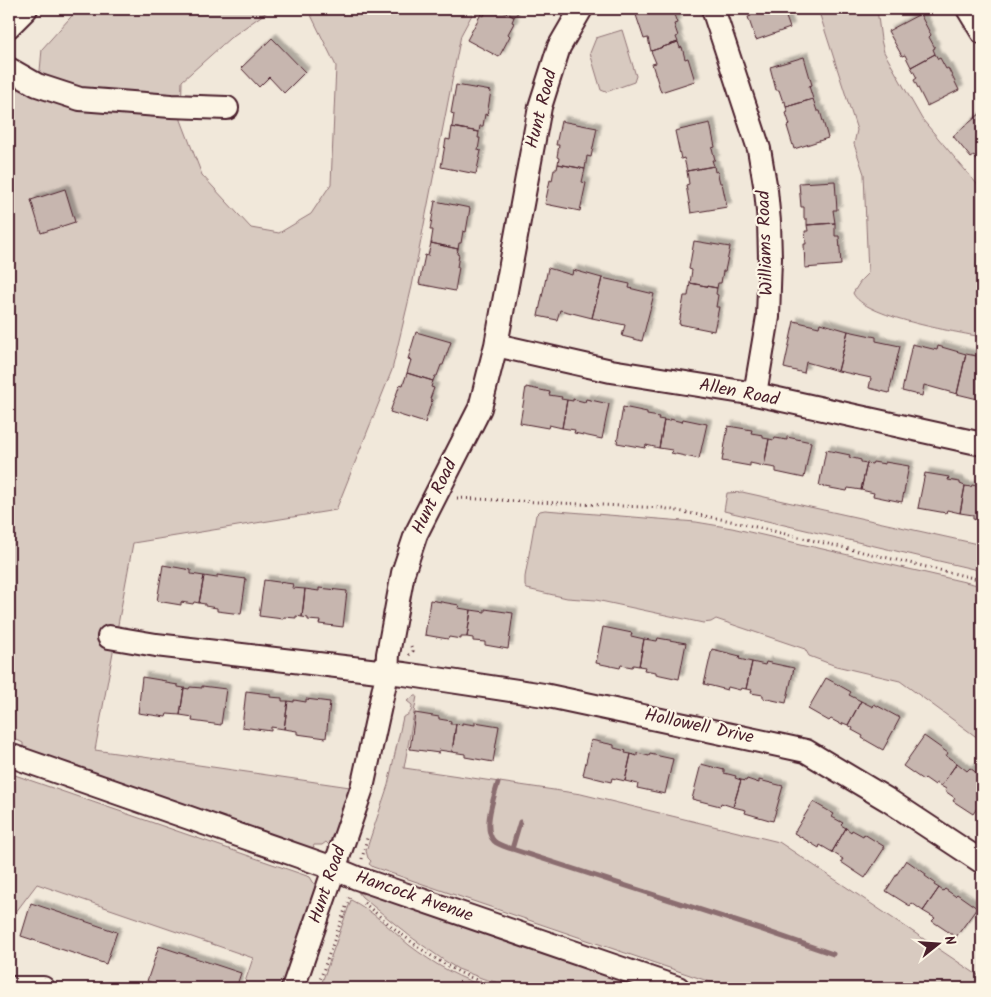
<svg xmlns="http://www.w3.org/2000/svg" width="991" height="997" viewBox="0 0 991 997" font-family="Kalam,sans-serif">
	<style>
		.green { fill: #d8cac0; stroke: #917476 }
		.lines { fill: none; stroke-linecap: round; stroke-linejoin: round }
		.stream { stroke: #8b6d6f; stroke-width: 5 }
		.building { fill: #c7b6af; stroke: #4a1f2b; filter: url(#shadow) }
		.minor-casing { stroke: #4a1f2b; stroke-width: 26 }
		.path { stroke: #4a1f2b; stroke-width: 3; stroke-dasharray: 1 4; stroke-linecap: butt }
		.minor { stroke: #fcf5e5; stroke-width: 22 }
		.labels { text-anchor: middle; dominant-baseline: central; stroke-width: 4.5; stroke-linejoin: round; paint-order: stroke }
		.street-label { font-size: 18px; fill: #4a1f2b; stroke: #fcf5e5 }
	</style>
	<defs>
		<filter id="shadow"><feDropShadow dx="4.5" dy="-4.5" stdDeviation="1" flood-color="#0004"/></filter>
	</defs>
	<rect width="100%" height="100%" fill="#f1e8da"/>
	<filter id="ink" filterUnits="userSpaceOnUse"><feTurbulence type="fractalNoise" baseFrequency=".02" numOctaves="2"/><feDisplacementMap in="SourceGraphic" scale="10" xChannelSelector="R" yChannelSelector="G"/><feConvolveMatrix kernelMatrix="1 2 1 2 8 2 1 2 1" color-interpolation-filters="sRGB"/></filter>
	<g filter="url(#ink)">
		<path class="green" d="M78,9H271L230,38L182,81L181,120L202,175L251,228L279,233L311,214L331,184L336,66L308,9H475L461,35L412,286L392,370L336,510L133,543L95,750L350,787L332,841L329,845L326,842L322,845H314L312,850L294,844V841L291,840L290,842L80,770V767L77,765L75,767L23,748V743L9,736V98L40,71L42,49Z
			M818,9H877L881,40L884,52L922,119L982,190V337C956,332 863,317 853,293L862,279L868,273L864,174L854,144L857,130Z
			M622,30L636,76L634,82L606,92L601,90L590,53L596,38Z
			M742,492L982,545V571L724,511L727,493Z
			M545,510L696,522L732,528L982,586V741L900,681L836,666L809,656L805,649L716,619L711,622L703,623L596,600L567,598L527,589L525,586V577L536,515L540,511Z
			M414,696H417L404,768L581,794L779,842L982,978V988H728L373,867L369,864L371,861L368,858L366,851L388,785L403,717C409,715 412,712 412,705L407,701Z
			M9,773L310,877L315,885L314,896L282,988H243L253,958L37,884L9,921Z
			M364,891L587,967V970L590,971L592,969L648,988H518L484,979L458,969L445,961L411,937L362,897L358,892L363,894Z
			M351,900C373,911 390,929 409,945C434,964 461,980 491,988H341L331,985L329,988H320Z"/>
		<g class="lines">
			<path class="stream" d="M498,783C494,797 482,829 494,841C498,845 506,847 512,849L763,930L833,954
				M512,849L520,822"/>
		</g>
		<path class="building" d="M487,9H499L514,17L512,22L514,23L508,34L510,36L499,57L467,40L481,14L484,16Z
			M499,9H521L514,17Z
			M644,9H672L677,23L674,24L678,36L676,37L678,42L651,51L648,38L644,39L635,12Z
			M748,9H783L790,28L756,40L748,17L751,16Z
			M920,14L931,35L929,37L935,48L933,49L935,54L911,67L905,55L902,56L888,31Z
			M272,38L305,72L284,93L269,77L259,87L241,68Z
			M678,42L680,48L682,47L685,59L688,58L695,81L661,92L652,64L656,63L651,51Z
			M935,54L938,59L940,58L946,69L948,68L959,90L927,106L914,80L917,78L911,67Z
			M804,57L812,85L809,86L813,99L786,107L785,101L783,102L779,90H776L770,67Z
			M456,85L491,91L487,115L485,114L483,126H480L479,132L452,127L454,114L451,113Z
			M813,99L817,111H820L828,138L794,149L787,126L790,125L786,113L788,112L786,107Z
			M981,113L982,115V167L974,156L971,158L953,136Z
			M561,121L597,128L591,157L587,156L585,169L558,164L559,158L557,157L559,145H556Z
			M710,123L715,147L712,148L715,160H712L714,166L687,171L684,158L681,159L675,131Z
			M452,127L479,132L478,138H480L478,150L481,151L476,174L441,167L446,139L450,140Z
			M558,164L585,169L582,182L586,183L580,211L545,204L550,180L552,181L554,169H557Z
			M714,166L715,172L717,171L720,183H722L727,207L691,213L686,185L689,184L687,171Z
			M835,181L837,210H833L835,223L807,225V219H804V207H801L799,183Z
			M65,189L75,222L41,233L31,200Z
			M435,201L470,208L466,232L463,231L461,243H459L458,249L431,243L433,230H430Z
			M835,223V236H839L841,265L805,268L804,244H806L805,231H808L807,225Z
			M694,241L730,247L725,271H723L721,283H718L717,288L690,283L692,270L689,269Z
			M431,243L458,249L457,254L459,255L457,267H459L455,291L419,284L425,255L428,256Z
			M548,268L572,275L573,270L602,278L592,318L560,310L557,320L538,316Z
			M602,278L630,284L629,288L654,294L642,341L622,336L625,325L592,318Z
			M690,283L717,288L716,294L718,295L716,307H719L714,331L679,324L684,296H688Z
			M794,321L819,327L820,323L848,331L838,371L806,362L804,373L784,368Z
			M848,331L876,337V341L900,346L889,393L869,388L871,378L838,371Z
			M416,332L451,342L443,365H441L437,376H435L433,381L407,373L411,360L408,359Z
			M912,344L937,350L938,346L966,354L957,394L924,385L922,396L902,391Z
			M966,354L982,357V400L957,394Z
			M407,373L433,381L431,387L434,388L430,399L432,400L425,423L390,412L400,384L403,385Z
			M526,387L550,392L549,395L562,397L561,399L567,400L562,428L549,425L548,428L520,423Z
			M573,399L585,402L586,399L609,404L602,439L574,433L575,430L562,428L567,400L573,401Z
			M623,407L647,412V415L659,417L658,419L664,420L659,448L646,445L645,448L617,443Z
			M670,419L682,422L683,419L707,424L699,459L671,453L672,450L659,448L664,420L670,421Z
			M728,426L752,430L751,433L763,435V438L769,439L764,466L750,463V466L722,461Z
			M787,437L811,442L804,478L776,472V468L764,466L769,439L774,440L775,438L787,440Z
			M826,450L850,455L849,457L861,460V462L867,463L861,490L848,488L847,491L819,486Z
			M873,462L885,464V462L909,466L902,502L873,496L874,493L861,490L867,463L872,464Z
			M925,473L949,477L948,480L960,482V484L965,486L960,513L947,510L946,513L918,508Z
			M972,485L982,487V521L973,519V515L960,513L965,486L971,487Z
			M163,565L191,570V574L204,576L199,603L194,602L193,604L181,602V605L157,601Z
			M217,575L246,579L241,614L217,611V608L205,606V604L199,603L204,576L217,578Z
			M264,580L293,584L292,588L305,589L302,617L296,616V618L284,617L283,619L259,616Z
			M319,588L347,591L343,627L319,624L320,621L308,620V618L302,617L305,589L319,591Z
			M430,600L459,605L458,608L471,610L467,637H461V639L449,637L448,639L425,635Z
			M485,609L513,613L508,649L485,645V642L473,641V638L467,637L471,610L485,612Z
			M603,627L632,633L631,636L644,639L639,666L633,665L632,667L621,665L620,668L596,663Z
			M658,638L686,643L679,679L656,674V672L644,670L645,667L639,666L644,639L657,641Z
			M712,649L740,656L739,659L752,662L746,689L741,688L740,690L728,687L727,690L704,684Z
			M752,662L765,665L766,662L794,668L786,703L763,698V695L751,693L752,690L746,689Z
			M142,677L166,681V683L178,685V687L184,688L180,715L167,714L166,717L138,713Z
			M826,678L851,692L849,695L861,701L848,725L843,723L842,725L831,719L829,721L808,709Z
			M202,686L226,689L221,725L192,721L193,717L180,715L184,688L189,689L190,687L202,688Z
			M246,691L270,694V697L282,698V701H288L284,729L271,727V731L242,727Z
			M306,699L330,702L326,738L297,734V731L284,729L288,701L294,702V700L306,702Z
			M861,701L873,707L874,704L900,718L883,750L862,738L863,736L852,730L853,728L848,725Z
			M415,713L439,717V719L451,721L450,724H456L452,752L439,750V753L410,749Z
			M475,722L499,726L493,762L465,757V754L452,752L456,724L462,725V723L475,725Z
			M924,736L948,753L946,756L957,763L941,786L936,783L935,785L925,778L923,780L903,766Z
			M591,740L614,745V748L626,751L625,753L631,754L625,781L612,778L611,782L583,775Z
			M637,753L649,756L650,754L673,759L665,794L637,788L638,784L625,781L631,754L637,756Z
			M957,763L967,771L970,768L982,777V801L973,814L953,801L955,798L945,791L946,789L941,786Z
			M701,764L724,770V773L736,776L735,778L741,780L733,807L721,803L720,806L692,799Z
			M747,779L759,783V780L783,786L773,821L745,813L746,810L733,807L741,780L746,781Z
			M813,802L834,814L832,817L843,823L841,825L846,828L832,852L820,845L819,848L794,833Z
			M846,828L851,832L852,830L863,836L864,834L885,847L865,878L841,862L843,859L832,852Z
			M906,860L926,874L925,876L935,883L934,885L939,888L923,911L912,903L910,906L886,891Z
			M939,888L943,891L945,889L955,896L957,894L977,908L956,937L932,921L935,918L923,911Z
			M31,903L117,932L106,964L21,936Z
			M159,946L241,973L236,988H168L147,981Z"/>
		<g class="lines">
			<defs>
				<path id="minor" d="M713,9L759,149L766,190L769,222L770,258L768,317L755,394
					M968,9L982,32
					M9,26L26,9
					M9,69L37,85L80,99L171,106L227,108
					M496,345L611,371L755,394L982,444
					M109,637L156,645L404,674L544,695L806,751L888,800L982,862
					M9,755L333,868L357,878L678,988
					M9,988H43
					M293,988L362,788L387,674L388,654L403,573L416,534L480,408L496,345L540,107L559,47L581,9"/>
			</defs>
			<use href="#minor" class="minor-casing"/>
			<path class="path" d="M457,498L662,508L726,520L982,580
				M409,655L413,651L410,644
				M362,859L367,838
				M364,903C405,938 448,975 502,988
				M317,988L350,896"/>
			<use href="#minor" class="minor"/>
		</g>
	</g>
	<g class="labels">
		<g class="street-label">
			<text transform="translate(542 109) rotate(-76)">Hunt Road</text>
			<text transform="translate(766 243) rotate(-92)">Williams Road</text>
			<text transform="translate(739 393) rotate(11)">Allen Road</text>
			<text transform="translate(435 497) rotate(-64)">Hunt Road</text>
			<text transform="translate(699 727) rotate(12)">Hollowell Drive</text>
			<text transform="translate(328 885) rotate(-71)">Hunt Road</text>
			<text transform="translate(414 897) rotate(19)">Hancock Avenue</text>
		</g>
	</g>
	<rect width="991" height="997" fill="none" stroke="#fcf5e5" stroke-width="30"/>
	<rect x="15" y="15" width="961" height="967" fill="none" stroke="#4a1f2b" stroke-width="2" filter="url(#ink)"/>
	<g transform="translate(938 944) rotate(73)" stroke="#fcf5e5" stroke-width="4" paint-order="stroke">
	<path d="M0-4L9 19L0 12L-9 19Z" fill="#4a1f2b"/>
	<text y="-8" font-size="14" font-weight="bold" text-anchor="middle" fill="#4a1f2b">N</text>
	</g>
</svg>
